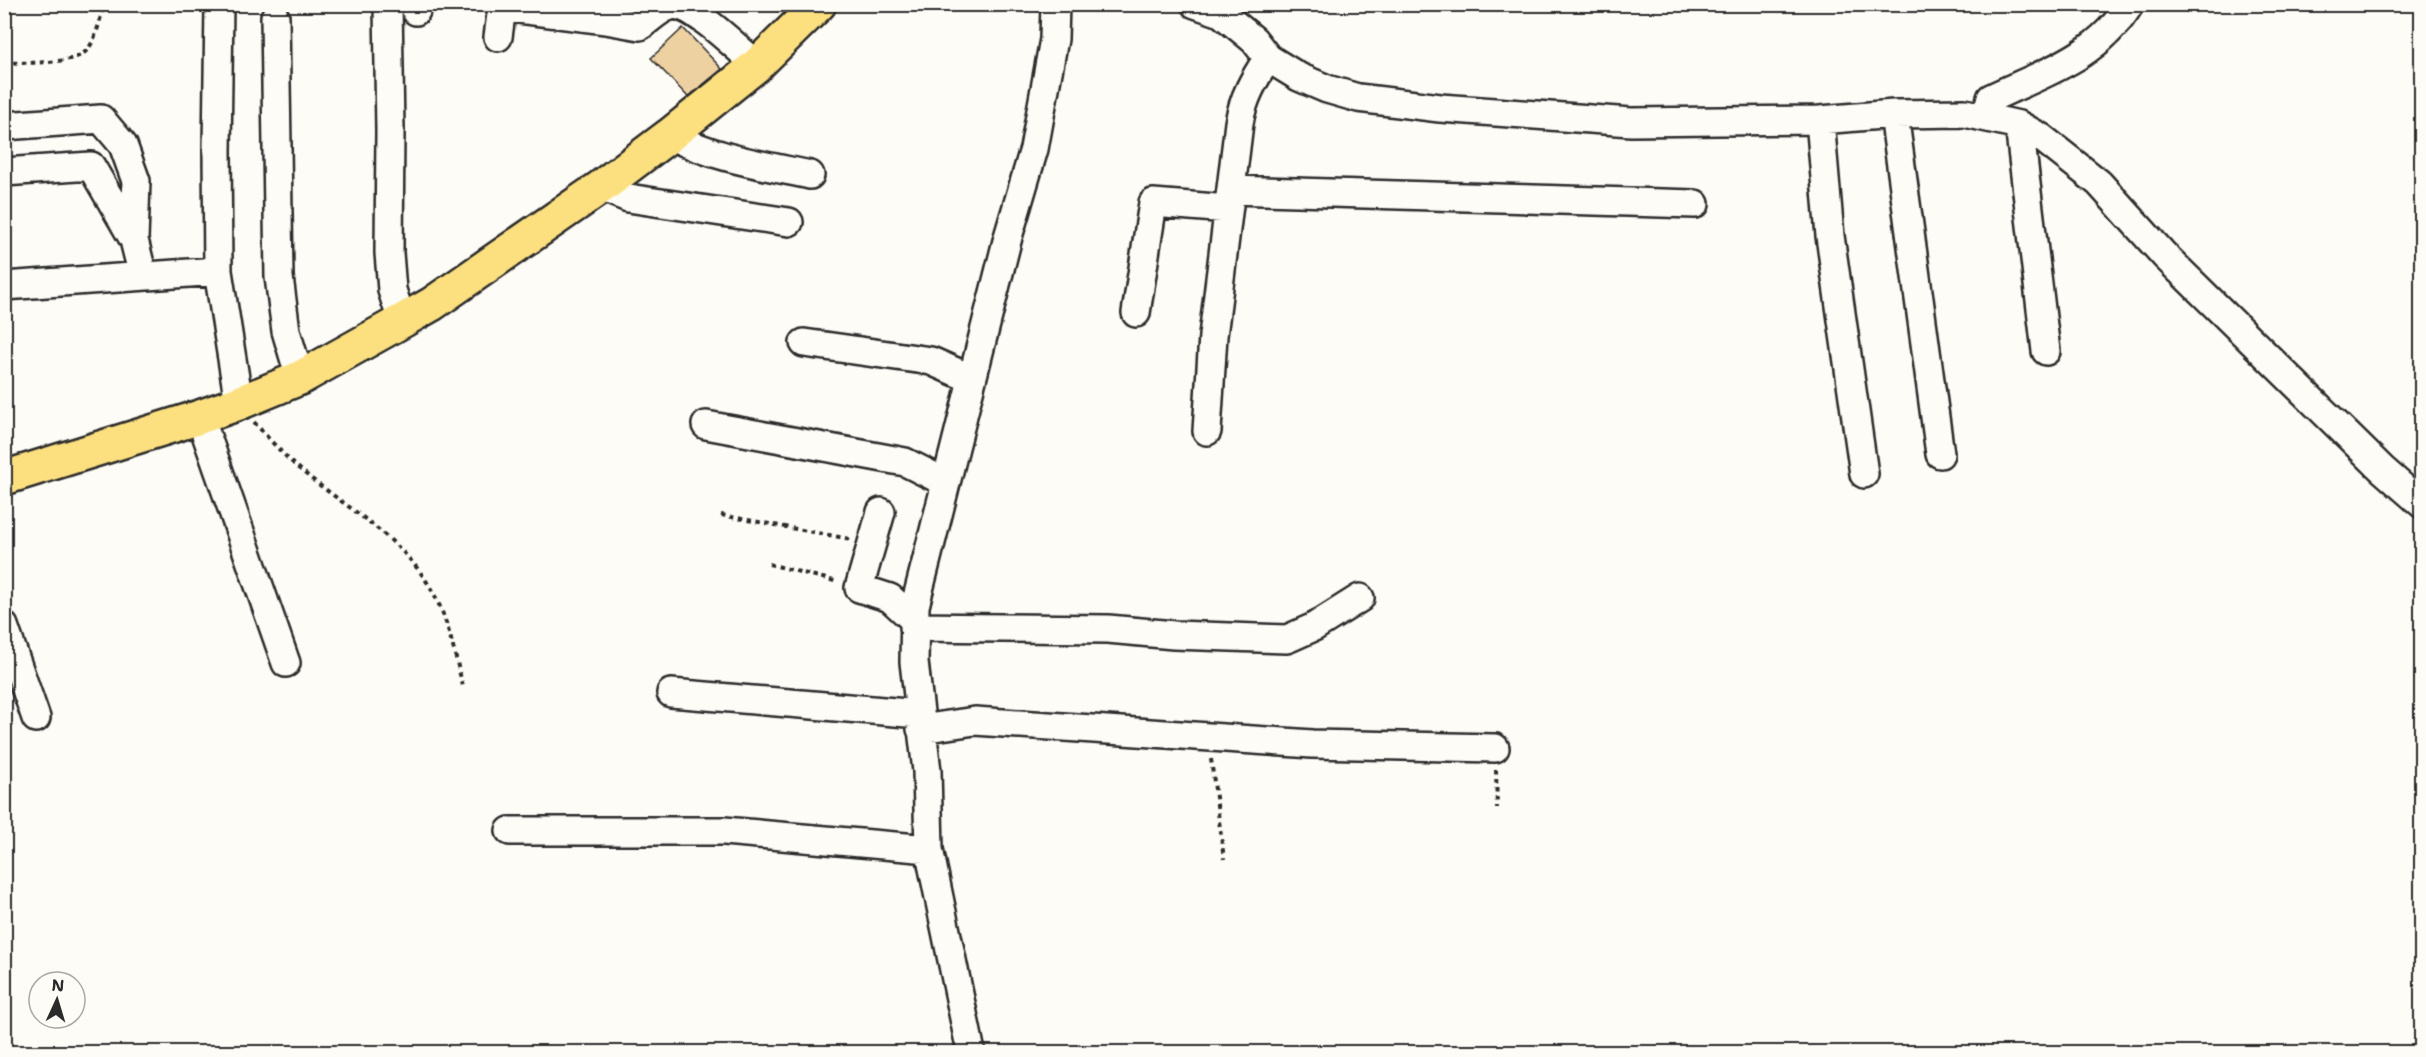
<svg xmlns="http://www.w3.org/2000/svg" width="2426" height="1057" viewBox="0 0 2426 1057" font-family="'Shantell Sans',sans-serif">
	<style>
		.building { fill: #eed1a1; stroke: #2b2b2b; stroke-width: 1.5 }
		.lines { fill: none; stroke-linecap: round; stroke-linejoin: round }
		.minor-casing { stroke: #2b2b2b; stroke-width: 32 }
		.major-casing { stroke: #2b2b2b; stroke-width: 38 }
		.path { stroke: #2b2b2b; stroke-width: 4; stroke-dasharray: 4.5 4.5; stroke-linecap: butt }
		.minor { stroke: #fdfcf7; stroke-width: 27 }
		.major { stroke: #fce080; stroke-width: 33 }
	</style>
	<rect width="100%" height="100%" fill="#fdfcf7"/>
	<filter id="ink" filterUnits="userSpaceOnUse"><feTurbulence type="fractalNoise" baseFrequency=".0167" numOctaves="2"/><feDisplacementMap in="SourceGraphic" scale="12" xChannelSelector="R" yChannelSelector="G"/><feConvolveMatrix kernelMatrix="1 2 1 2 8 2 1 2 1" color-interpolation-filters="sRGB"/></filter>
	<g filter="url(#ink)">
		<path class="building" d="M683,28L722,69L688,97L651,58Z"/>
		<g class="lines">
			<defs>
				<path id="minor" d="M219,4L217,151L218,271L239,403
					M388,4L390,131L389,253L392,290L402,321
					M1195,4L1221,13L1254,40L1268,58L1299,77L1327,89L1358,98L1440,108L1631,122L1820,120L1894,114L1965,113L2019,125L2042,138L2099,183L2164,255L2382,469L2422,504
					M416,11V4
					M275,17L279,277L286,331L300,378
					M498,37L502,7L606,20L640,26C649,20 660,8 671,6C691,1 741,52 757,65
					M1894,114L1940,454
					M1986,116L1991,98C2043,73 2097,58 2130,4
					M1820,120L1830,236L1864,474
					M2019,125L2046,351
					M4,126L101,119L123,145L136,181L134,240L143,276
					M670,135C714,158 762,165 810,175
					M4,172L91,166L134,240
					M601,187L628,198L789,222
					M1231,190L1695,204
					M4,286L218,271
					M1136,313L1153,203L1228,209
					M804,343L931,361L972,379
					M200,417L286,663
					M706,425L905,462L945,482
					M1207,431L1213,336L1239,123C1243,98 1254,79 1268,58
					M881,512L859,588L890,598L914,620
					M4,626L36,718
					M914,627L1108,629L1174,635L1287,639L1314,627L1360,598
					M671,693L919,714
					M921,729L975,721L1312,744L1495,748
					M510,831H724L929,849
					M971,1052L929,849L927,771L914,662L915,606L1008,237L1034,149L1054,39L1055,4"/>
				<path id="major" d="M4,478L200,417L239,403L300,378L402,321L432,304L601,187L670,135L757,65L819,4"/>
			</defs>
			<use href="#minor" class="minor-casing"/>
			<use href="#major" class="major-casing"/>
			<path class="path" d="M4,63C24,62 75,66 88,49C97,37 100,19 104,4
				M254,422C269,439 285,457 302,471C345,507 401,537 430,587C448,617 454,653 463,686
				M721,515L850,539
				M769,564L838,582
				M1211,759L1224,859
				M1496,770L1497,808"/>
			<use href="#minor" class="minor"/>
			<use href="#major" class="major"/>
		</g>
	</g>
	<rect width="2426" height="1057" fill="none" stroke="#fdfcf7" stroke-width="24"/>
	<rect x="12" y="12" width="2402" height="1033" fill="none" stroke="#2b2b2b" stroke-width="2" filter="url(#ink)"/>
	<g transform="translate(57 1000) rotate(4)"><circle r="28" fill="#fdfcf7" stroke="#a9a8a5" stroke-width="1.5"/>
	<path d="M0-4.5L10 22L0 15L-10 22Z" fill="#2b2b2b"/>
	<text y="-9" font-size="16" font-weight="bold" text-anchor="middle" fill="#2b2b2b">N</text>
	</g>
</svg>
